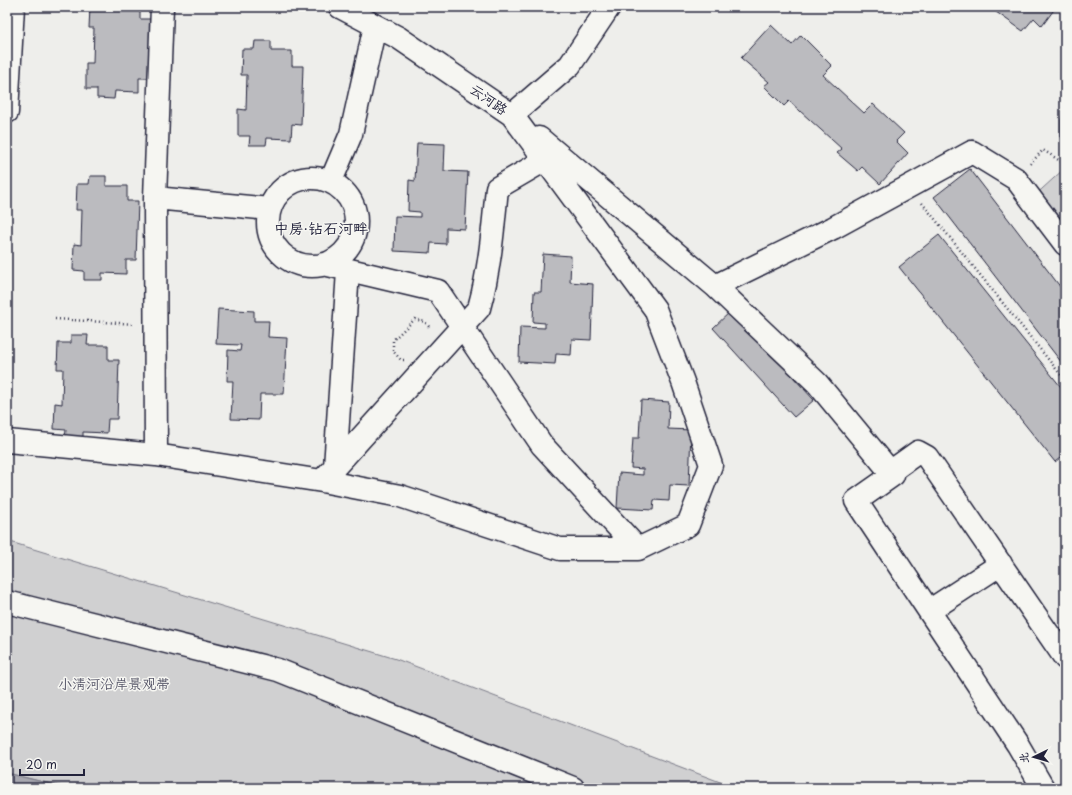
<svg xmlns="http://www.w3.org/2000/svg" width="1072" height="795" viewBox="0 0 1072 795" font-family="'Playpen Sans','LXGW WenKai TC',sans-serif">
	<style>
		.green { fill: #d0d0d1; stroke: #797986 }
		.water { fill: #a7a7af; stroke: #727281 }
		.building { fill: #bbbbbf; stroke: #22223b }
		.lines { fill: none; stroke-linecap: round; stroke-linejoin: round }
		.minor-casing { stroke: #22223b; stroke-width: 25 }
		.path { stroke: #22223b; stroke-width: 2.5; stroke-dasharray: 1 3; stroke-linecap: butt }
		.minor { stroke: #f6f6f2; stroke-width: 22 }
		.labels { text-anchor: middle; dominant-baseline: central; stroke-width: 3; stroke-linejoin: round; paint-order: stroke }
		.street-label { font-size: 14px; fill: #22223b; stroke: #f6f6f2 }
		.park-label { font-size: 14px; fill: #565668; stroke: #f6f6f2 }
		.neighbourhood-label { font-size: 15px; fill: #22223b; stroke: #f6f6f2 }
	</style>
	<rect width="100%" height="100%" fill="#eeeeeb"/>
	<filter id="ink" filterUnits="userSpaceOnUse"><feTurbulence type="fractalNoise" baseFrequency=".025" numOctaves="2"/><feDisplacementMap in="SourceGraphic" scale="8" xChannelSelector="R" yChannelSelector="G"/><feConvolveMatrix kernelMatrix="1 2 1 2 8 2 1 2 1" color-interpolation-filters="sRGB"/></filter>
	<g filter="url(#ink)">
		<path class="green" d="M1065,168V244L1031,199Z
			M7,541L396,659L736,788H67L7,773Z"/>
		<path class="water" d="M7,773L67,788H7Z"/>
		<path class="building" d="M90,7H140V19H151L149,78H139V92L115,91L114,99L97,98V89H86V63H93L94,28H89Z
			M989,7H1056L1042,26L1034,18L1023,31Z
			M771,25L792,45L801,35L832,66L823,75L864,113L873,104L904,133L896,141L908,153L880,184L862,167L858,171L837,153L842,149L789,101L784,106L764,86L769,82L741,58Z
			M255,41H271V51H292V66H303L301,125L292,124L291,139L267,138L266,145H249L250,136H238V109L246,110L247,75H241L242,49H254Z
			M1065,105V143L1061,137V120Z
			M417,143L445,144L444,171L468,172L465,229L446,228V244L431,243L430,253L394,251L395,216L420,217V212L408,211L409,180L415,181Z
			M970,169L1065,293V367L934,197Z
			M90,176H106V186H127V201H138L136,260H126V274L102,273V280H84V271L73,270L74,244L81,245L82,210H76L77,184H89Z
			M939,235L1065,392V454L1055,462L899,267Z
			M543,254L571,256L570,282L593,284L591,340L572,339L571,355L556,354L555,364L519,362L520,327L545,328V323L533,322L534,292H541Z
			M218,309L254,311V321H269L268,337L287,338L284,394H260L259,420L231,419L233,381H227L228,350L240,351L241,345L216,344Z
			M732,310L814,400L794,417L713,328Z
			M71,335H88L87,345H108V360H119L117,419H108L107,433L83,432V439H65L66,430L54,429L55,403L62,404L63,369H57L58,343H71Z
			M641,400L669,402L668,429L691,430L689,486L670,485L669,501L654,500L653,510L617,508L619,473L643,475V469L631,468L633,438H639Z"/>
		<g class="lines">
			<defs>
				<path id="minor" d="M340,7L399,38L512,115L570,65L609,7
					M7,112L13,7
					M539,138L715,286L833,228L972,152L1016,179L1065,244
					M268 222a44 44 0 1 1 88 0a44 44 0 1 1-88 0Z
					M331,181L351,134L375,26
					M155,198L162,7
					M324,264L438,291L542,445L638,549
					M715,286L817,383L893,475L856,501L1018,745L1043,788
					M7,441L156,455L322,481L400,496L560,549H638L688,525L711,465L683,382L655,309L512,115
					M156,455L155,198L270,209
					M335,467L348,271
					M890,472L918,452L927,457L1065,658
					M322,481L479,308C490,269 493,229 497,188L545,160
					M7,602L278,670L573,788
					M929,611L1001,564"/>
			</defs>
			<use href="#minor" class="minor-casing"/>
			<path class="path" d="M1030,164L1043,150L1065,164
				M922,203L1065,380
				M55,319L134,324
				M404,360H401L393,351V340L415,319L425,322L430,328"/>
			<use href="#minor" class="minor"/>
		</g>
	</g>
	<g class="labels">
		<g class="street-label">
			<text transform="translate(489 99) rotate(35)">云河路</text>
		</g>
		<g class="park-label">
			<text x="114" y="683">小清河沿岸景观带</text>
		</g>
		<g class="neighbourhood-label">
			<text x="321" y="227">中房·钻石河畔</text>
		</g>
	</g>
	<rect width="1072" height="795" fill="none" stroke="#f6f6f2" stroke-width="24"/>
	<rect x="12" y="12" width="1048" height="771" fill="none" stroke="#22223b" stroke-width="1.5" filter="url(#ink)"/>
	<g transform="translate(1034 757) rotate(265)" stroke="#f6f6f2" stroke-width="3" paint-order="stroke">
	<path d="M0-3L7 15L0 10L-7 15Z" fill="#22223b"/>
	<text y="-6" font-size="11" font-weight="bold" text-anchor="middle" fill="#22223b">北</text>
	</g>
	<path d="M20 769v6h64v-6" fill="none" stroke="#22223b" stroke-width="2"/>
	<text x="26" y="769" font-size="12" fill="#22223b" stroke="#f6f6f2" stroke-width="3" paint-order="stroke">20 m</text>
</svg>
